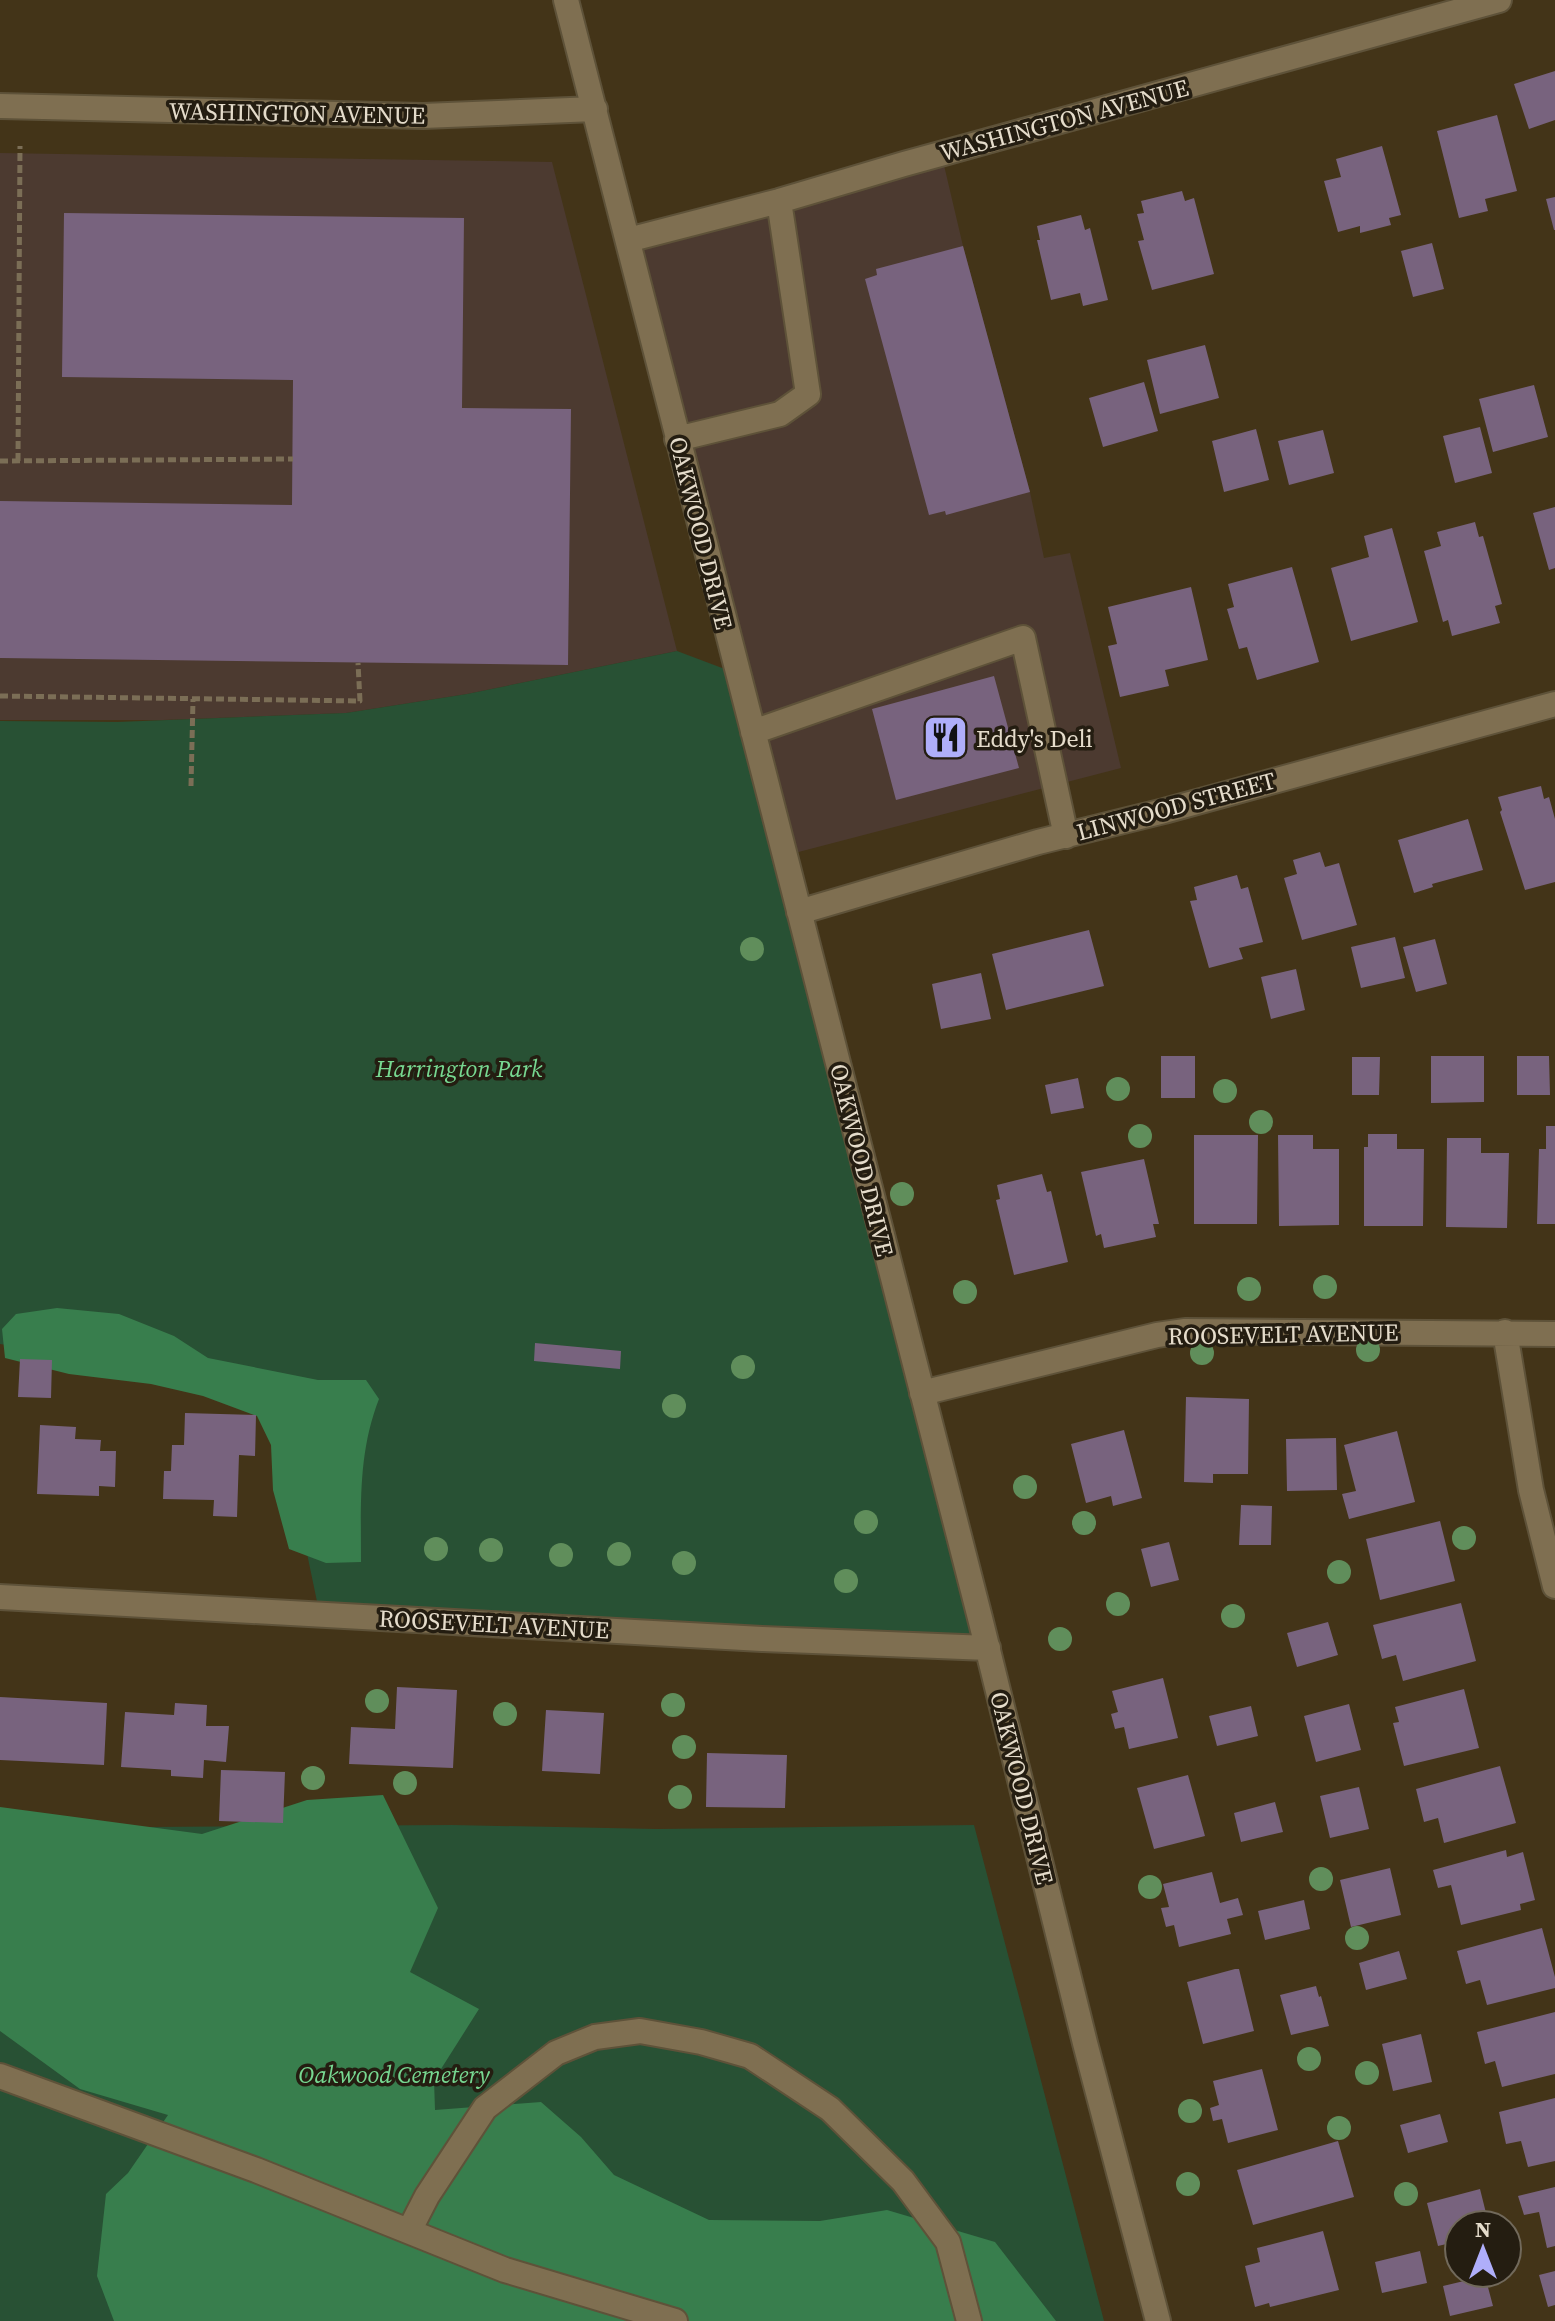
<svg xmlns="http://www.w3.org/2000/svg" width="1555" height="2321" viewBox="0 0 1555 2321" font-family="'Source Serif 4',serif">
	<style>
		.commercial { fill: #4c3a30 }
		.green { fill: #285134 }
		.forest { fill: #387e4d }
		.building { fill: #78637e }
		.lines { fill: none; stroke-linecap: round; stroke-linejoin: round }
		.minor-casing { stroke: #5e5239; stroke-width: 28 }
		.path { stroke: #7b6e56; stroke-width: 5; stroke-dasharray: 8 4; stroke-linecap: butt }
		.minor { stroke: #7f6f51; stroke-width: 24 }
		.tree { fill: #608e5b }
		.labels { text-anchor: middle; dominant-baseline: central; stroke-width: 7; stroke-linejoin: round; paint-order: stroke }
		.street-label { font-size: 24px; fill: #e5dccb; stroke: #241d11 }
		.poi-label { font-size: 24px; fill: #e5dccb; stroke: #241d11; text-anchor: start }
		.park-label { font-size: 24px; font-style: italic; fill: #77d891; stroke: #241d11 }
	</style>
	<rect width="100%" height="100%" fill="#433418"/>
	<path class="commercial" d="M0,153L552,162L677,651L467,694L346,713L163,720H0Z
		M943,161L963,246L1030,492L1044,558L1070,553L1121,768L787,855L628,240Z"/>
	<path class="green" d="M677,651L738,674L988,1648L319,1611L272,1386L0,1344V721L117,722L346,713L467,694Z
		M452,1825L657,1829L974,1825L1104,2321H0V1828Z"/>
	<path class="forest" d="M57,1308L119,1314L174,1336L208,1358L318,1380H366L379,1399C358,1453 361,1505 361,1562L326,1563L289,1549L273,1490L271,1445L257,1416L203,1396L151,1384L69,1374L5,1358L2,1329L16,1314Z
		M383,1795L438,1908L410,1972L479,2009L434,2080L435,2110L541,2102L581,2137L614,2175L709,2220L820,2221L887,2210L995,2242L1056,2321H114L97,2276L106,2194L128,2173L168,2115L80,2089L0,2031V1807L202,1834L307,1800Z"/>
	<path class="building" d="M1555,71V120L1529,129L1514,84Z
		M1497,115L1517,191L1485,199L1488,211L1459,218L1437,131Z
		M1382,146L1401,215L1389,218L1391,225L1360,233V226L1338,232L1324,181L1341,177L1336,159Z
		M1182,191L1185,201L1194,198L1214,274L1152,290L1138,241L1144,240L1137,214L1144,213L1141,201Z
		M1555,197V230H1554L1546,199Z
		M64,213L464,218L462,408L571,409L568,665L0,658V501L292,505L293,380L62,377Z
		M1081,215L1085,230L1090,228L1108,300L1083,306L1080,293L1051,300L1037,240H1040L1037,226Z
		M1432,243L1444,289L1413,297L1401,251Z
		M963,246L1030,492L946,515L945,511L929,515L865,279L877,275L876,269Z
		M1205,345L1219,398L1160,414L1147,360Z
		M1144,382L1158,431L1103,447L1089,398Z
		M1534,385L1548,437L1493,452L1479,399Z
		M1480,427L1492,473L1455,483L1443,436Z
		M1256,429L1269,480L1224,492L1212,441Z
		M1323,430L1334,473L1289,485L1278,441Z
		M1555,507V568L1549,570L1533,513Z
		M1475,522L1479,537L1483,536L1502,604L1495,606L1500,623L1452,636L1448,620L1443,622L1424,551L1441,546L1437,532Z
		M1392,528L1418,622L1351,641L1331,568L1369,557L1364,536Z
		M1292,567L1319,662L1257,680L1247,647L1239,649L1227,609L1234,607L1228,584Z
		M1191,587L1208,660L1165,670L1169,686L1120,697L1108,646L1117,644L1108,607Z
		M994,676L1019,768L896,800L872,709Z
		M1541,786L1544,799L1549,797L1555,819V882L1525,890L1500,812L1502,810L1498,797Z
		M1468,819L1483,870L1432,884L1433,887L1414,893L1398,840Z
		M1320,852L1325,867L1339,863L1357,925L1302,940L1284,878L1297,874L1293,860Z
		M1237,875L1241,889L1248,887L1263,942L1239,948L1243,959L1209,968L1190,901L1197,900L1194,887Z
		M1089,930L1104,986L1006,1010L992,954Z
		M1395,937L1405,978L1361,988L1351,947Z
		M1435,939L1447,984L1416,992L1403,947Z
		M1296,969L1305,1010L1271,1019L1261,977Z
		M981,973L991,1019L941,1029L932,984Z
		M1161,1056H1195V1098H1161Z
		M1431,1056H1484V1102L1431,1103Z
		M1517,1056H1549L1550,1095H1517Z
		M1352,1057H1380L1379,1095H1352Z
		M1078,1078L1084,1108L1051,1114L1045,1085Z
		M1546,1126H1555V1224H1537L1539,1149H1546Z
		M1368,1134H1397V1149H1424L1423,1226H1364V1147H1368Z
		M1194,1135H1258L1257,1224H1194Z
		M1278,1135H1313V1149H1339V1225L1279,1226Z
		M1447,1138H1481V1153H1509L1507,1228L1446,1227Z
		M1144,1159L1159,1224H1153L1156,1237L1104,1248L1101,1234L1096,1236L1081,1172Z
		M1042,1174L1047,1192L1051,1191L1068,1262L1014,1275L996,1200L1000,1199L997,1185Z
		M535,1343L621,1351L620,1369L534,1361Z
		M20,1359L52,1360L51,1398L18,1397Z
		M1186,1397L1249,1399L1248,1474H1213V1483L1184,1482Z
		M185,1413L256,1415L255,1456L239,1455L237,1517L213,1516L214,1500L163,1499L164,1471H171L172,1445H184Z
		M40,1425L76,1427L75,1439L101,1440L100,1451H116L115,1487L99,1486V1496L37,1494Z
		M1124,1430L1142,1498L1113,1506L1111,1496L1086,1503L1071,1444Z
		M1397,1431L1415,1502L1349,1519L1342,1494L1356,1491L1344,1445Z
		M1336,1438L1337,1490L1287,1491L1286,1439Z
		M1241,1505L1272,1506L1271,1545H1239Z
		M1440,1521L1455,1581L1380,1600L1366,1539Z
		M1169,1542L1179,1580L1151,1587L1141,1549Z
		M1461,1603L1476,1661L1403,1681L1396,1655L1382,1659L1373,1625Z
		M1328,1622L1338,1655L1297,1667L1287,1633Z
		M1163,1678L1178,1738L1129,1749L1124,1727L1115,1729L1111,1714L1118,1712L1112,1691Z
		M397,1687L457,1690L453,1768L349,1764L351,1727L395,1729Z
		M1464,1689L1479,1748L1404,1766L1393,1723L1399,1722L1395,1707Z
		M0,1697L107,1703L104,1765L0,1760Z
		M175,1703L207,1705L206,1726H229L226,1762L204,1760L203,1778L171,1776V1770L121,1767L125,1712L174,1715Z
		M1349,1704L1361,1750L1316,1762L1304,1716Z
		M1251,1706L1258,1736L1217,1746L1209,1716Z
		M546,1710L604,1713L600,1774L542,1771Z
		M707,1753L787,1755L785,1808L706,1807Z
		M1500,1766L1516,1823L1444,1843L1438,1818L1424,1822L1416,1789Z
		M221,1770L285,1772L283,1823L219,1821Z
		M1188,1775L1205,1836L1154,1849L1137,1788Z
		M1359,1787L1369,1829L1330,1838L1320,1796Z
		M1275,1802L1283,1832L1241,1842L1234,1813Z
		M1506,1850L1507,1857L1523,1852L1535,1900L1520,1904L1521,1910L1461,1925L1451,1885L1438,1888L1433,1870Z
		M1390,1868L1401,1915L1351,1927L1340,1880Z
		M1212,1872L1220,1903L1238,1898L1243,1915L1227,1919L1231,1934L1179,1947L1174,1925L1166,1927L1161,1908L1169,1907L1163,1884Z
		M1304,1900L1310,1929L1265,1940L1258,1911Z
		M1542,1928L1555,1977V1988L1487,2005L1480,1980L1466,1984L1457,1951Z
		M1399,1951L1407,1979L1366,1990L1359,1963Z
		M1235,1969H1239L1254,2031L1203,2044L1187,1982Z
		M1316,1986L1319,1997L1321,1996L1329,2026L1291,2035L1280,1995Z
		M1555,2012V2074L1502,2087L1495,2061L1485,2064L1477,2032Z
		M1421,2034L1432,2082L1393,2091L1382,2044Z
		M1262,2069L1278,2130L1228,2143L1222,2119L1213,2121L1210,2108L1219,2105L1213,2081Z
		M1555,2098V2161L1528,2167L1521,2141L1506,2144L1499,2112Z
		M1440,2114L1448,2142L1408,2153L1400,2125Z
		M1338,2141L1354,2197L1253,2225L1237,2170Z
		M1555,2187V2246L1547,2248L1539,2212L1524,2215L1518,2196Z
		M1480,2189L1489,2225H1459V2241L1438,2246L1427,2203Z
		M1323,2231L1339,2290L1270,2307L1269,2303L1255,2307L1245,2266L1260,2262L1257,2248Z
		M1420,2251L1427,2283L1382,2293L1375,2262Z
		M1555,2271V2305L1548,2307L1539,2275Z
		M1485,2276L1493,2306L1450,2316L1443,2286Z"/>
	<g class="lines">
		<defs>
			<path id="minor" d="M566,0L980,1618L1085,2043L1158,2321
				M0,106L423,116L595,109
				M628,240L779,201L904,164L1499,0
				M677,439L780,414L808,394L779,201
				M753,732L1023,638L1066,836
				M799,912L1038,842L1164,811L1555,704
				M1505,1332L1531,1490L1555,1586
				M922,1393L1157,1335L1185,1331L1555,1334
				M0,1597L762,1639L988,1648
				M0,2076L256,2170L505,2270L675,2321
				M409,2231L427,2196L485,2108L556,2053L595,2037L640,2031L701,2042L750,2056L830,2109L903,2181L948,2242L969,2321"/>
		</defs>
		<use href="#minor" class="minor-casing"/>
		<path class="path" d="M0,461L293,459
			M18,461L20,146
			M0,696L360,701L358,663
			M191,786L193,699"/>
		<use href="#minor" class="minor"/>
	</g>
	<g class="tree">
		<circle cx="752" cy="949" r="12"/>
		<circle cx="1118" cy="1089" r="12"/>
		<circle cx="1225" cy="1091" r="12"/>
		<circle cx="1261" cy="1122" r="12"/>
		<circle cx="1140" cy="1136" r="12"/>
		<circle cx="902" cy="1194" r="12"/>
		<circle cx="1325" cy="1287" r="12"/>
		<circle cx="1249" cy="1289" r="12"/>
		<circle cx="965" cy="1292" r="12"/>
		<circle cx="1368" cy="1350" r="12"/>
		<circle cx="1202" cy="1353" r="12"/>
		<circle cx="743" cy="1367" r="12"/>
		<circle cx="674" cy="1406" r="12"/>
		<circle cx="1025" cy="1487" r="12"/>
		<circle cx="866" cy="1522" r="12"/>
		<circle cx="1084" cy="1523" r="12"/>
		<circle cx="1464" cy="1538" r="12"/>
		<circle cx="436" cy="1549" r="12"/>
		<circle cx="491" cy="1550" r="12"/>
		<circle cx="619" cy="1554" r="12"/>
		<circle cx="561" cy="1555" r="12"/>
		<circle cx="684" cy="1563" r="12"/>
		<circle cx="1339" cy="1572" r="12"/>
		<circle cx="846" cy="1581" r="12"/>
		<circle cx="1118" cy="1604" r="12"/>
		<circle cx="1233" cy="1616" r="12"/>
		<circle cx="1060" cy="1639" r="12"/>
		<circle cx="377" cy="1701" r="12"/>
		<circle cx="673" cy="1705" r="12"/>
		<circle cx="505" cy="1714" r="12"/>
		<circle cx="684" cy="1747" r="12"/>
		<circle cx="313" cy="1778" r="12"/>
		<circle cx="405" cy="1783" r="12"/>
		<circle cx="680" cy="1797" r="12"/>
		<circle cx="1321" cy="1879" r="12"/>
		<circle cx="1150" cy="1887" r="12"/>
		<circle cx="1357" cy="1938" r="12"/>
		<circle cx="1309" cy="2059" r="12"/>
		<circle cx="1367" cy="2073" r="12"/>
		<circle cx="1190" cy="2111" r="12"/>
		<circle cx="1339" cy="2128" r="12"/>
		<circle cx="1188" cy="2184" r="12"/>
		<circle cx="1406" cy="2194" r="12"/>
	</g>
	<defs>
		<symbol id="restaurant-square" viewBox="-11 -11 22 22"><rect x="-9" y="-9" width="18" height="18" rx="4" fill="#afaefa" stroke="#241d11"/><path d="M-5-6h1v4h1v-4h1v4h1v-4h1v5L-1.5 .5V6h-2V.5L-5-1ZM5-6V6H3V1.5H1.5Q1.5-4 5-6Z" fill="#111"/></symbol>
	</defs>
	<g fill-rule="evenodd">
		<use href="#restaurant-square" x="920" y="712" width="51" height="51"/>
	</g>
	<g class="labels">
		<g class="street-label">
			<text transform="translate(297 113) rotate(1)">WASHINGTON AVENUE</text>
			<text transform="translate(1064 120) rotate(-15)">WASHINGTON AVENUE</text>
			<text transform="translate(701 533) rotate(76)">OAKWOOD DRIVE</text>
			<text transform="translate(1176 806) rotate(-15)">LINWOOD STREET</text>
			<text transform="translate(862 1160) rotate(76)">OAKWOOD DRIVE</text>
			<text transform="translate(1283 1334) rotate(-1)">ROOSEVELT AVENUE</text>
			<text transform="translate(494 1624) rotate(3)">ROOSEVELT AVENUE</text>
			<text transform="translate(1022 1788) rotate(76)">OAKWOOD DRIVE</text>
		</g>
		<g class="poi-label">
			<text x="976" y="738">Eddy's Deli</text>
		</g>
		<g class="park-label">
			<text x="459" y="1068">Harrington Park</text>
			<text x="394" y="2074">Oakwood Cemetery</text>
		</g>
	</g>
	<g transform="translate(1483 2249)"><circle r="38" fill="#241d11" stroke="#71695b" stroke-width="2"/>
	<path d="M0-6L14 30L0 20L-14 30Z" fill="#afaefa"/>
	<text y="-12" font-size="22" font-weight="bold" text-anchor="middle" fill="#e5dccb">N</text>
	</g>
</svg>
